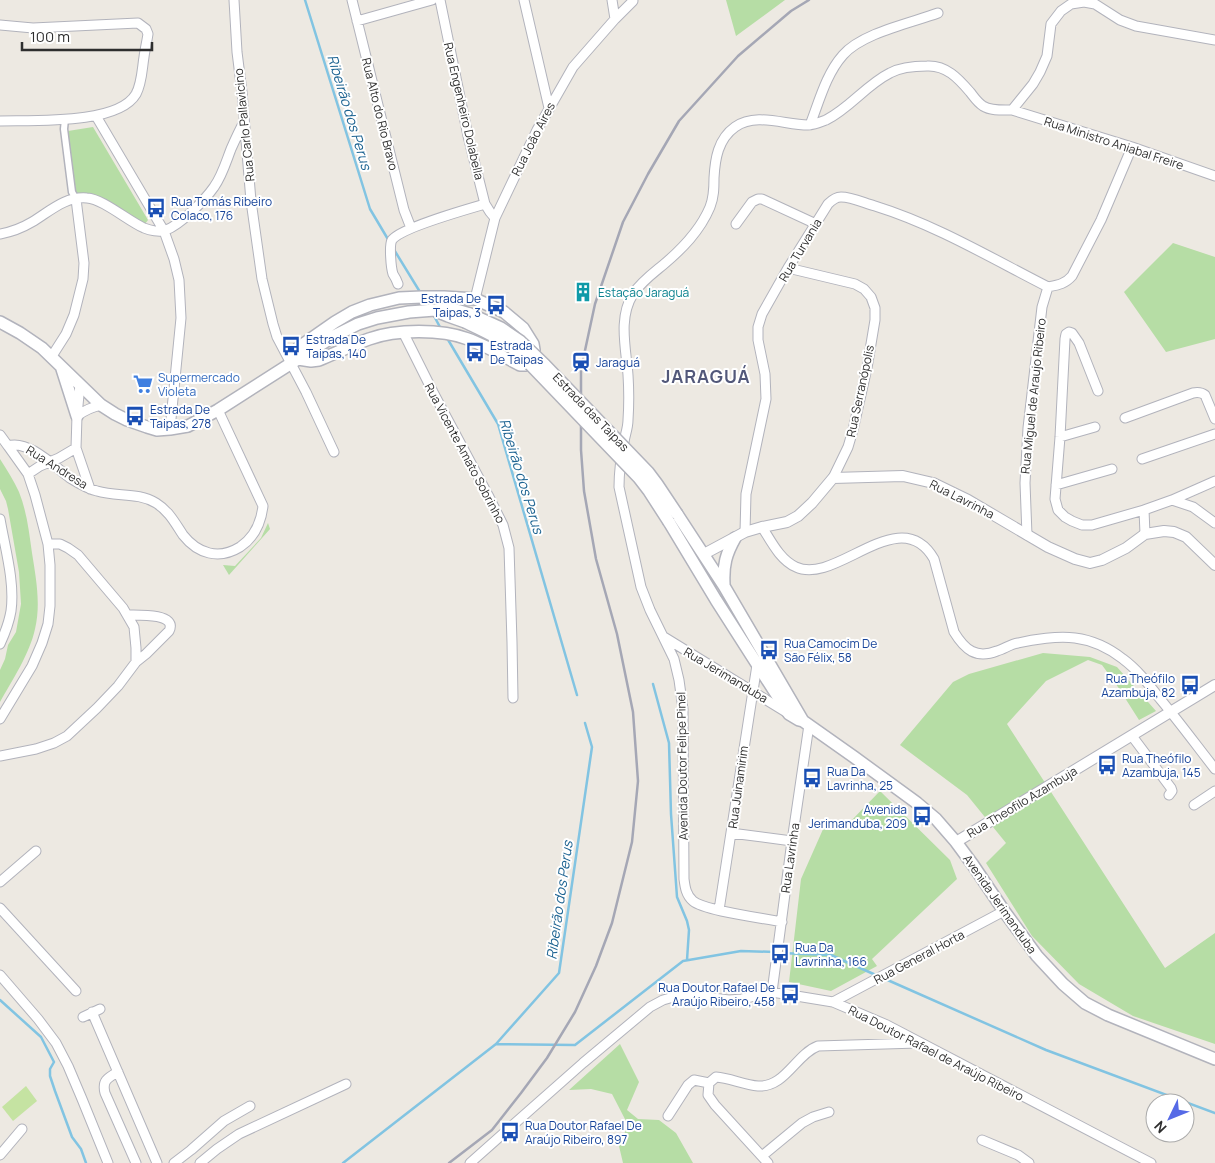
<svg xmlns="http://www.w3.org/2000/svg" width="1215" height="1163" viewBox="0 0 1215 1163" font-family="Manrope,sans-serif">
	<style>
		.green { fill: #b6dda5 }
		.pitch { fill: #c5e3a2 }
		.lines { fill: none; stroke-linecap: round; stroke-linejoin: round }
		.stream { stroke: #82c4e2; stroke-width: 2.5 }
		.pedestrian-casing { stroke: #b2b3bc; stroke-width: 9 }
		.minor-casing { stroke: #b2b3bc; stroke-width: 11 }
		.tertiary-casing { stroke: #b2b3bc; stroke-width: 12 }
		.secondary-casing { stroke: #b2b3bc; stroke-width: 14 }
		.pedestrian { stroke: #fff; stroke-width: 6 }
		.minor { stroke: #fff; stroke-width: 9 }
		.tertiary { stroke: #fff; stroke-width: 10 }
		.secondary { stroke: #fff; stroke-width: 11 }
		.rail { stroke: #a5a7b5; stroke-width: 2.5 }
		.secondary-bridge-casing { stroke: #b2b3bc; stroke-width: 14; stroke-linecap: butt }
		.secondary-bridge { stroke: #fff; stroke-width: 11 }
		.labels { text-anchor: middle; dominant-baseline: central; stroke-width: 4; stroke-linejoin: round; paint-order: stroke }
		.street-label { font-size: 12px; fill: #2e2e2e; stroke: #fff }
		.transit-label { font-size: 12px; fill: #164399; stroke: #fff; text-anchor: start }
		.culture-label { font-size: 12px; fill: #0d838f; stroke: #fff; text-anchor: start }
		.shop-label { font-size: 12px; fill: #366cbe; stroke: #fff; text-anchor: start }
		.water-label { font-size: 14px; font-style: italic; fill: #1e6492; stroke: #fff }
		.district-label { font-size: 18px; font-weight: bold; letter-spacing: 1px; fill: #52587a; stroke: #fff }
	</style>
	<rect width="100%" height="100%" fill="#ede9e2"/>
	<path class="green" d="M726,0H785L736,36Z
		M93,127L148,220L145,224L101,198L76,193L68,131Z
		M1173,243L1215,257V339L1166,352L1124,292Z
		M0,459C7,470 14,481 19,492C27,512 29,532 32,553C36,578 41,604 35,629C30,653 12,681 0,702V670L5,659L8,645L16,632L21,604L19,572L8,509L6,501L0,489Z
		M268,523L270,529L229,575L223,565L235,566L261,538Z
		M1043,653L1090,657L1117,667L1156,711L1139,720L1118,687L1102,665L1088,660L1046,681L1007,724L1165,968L1215,933V1044L1133,1016L1079,984L1032,936L986,863L1006,843L967,795L900,745L953,682L969,674Z
		M880,791L950,860L957,879L872,959L877,966L831,991L789,982L801,879L824,827L848,824Z
		M620,1044L639,1082L627,1110L638,1119L659,1120L676,1133L693,1163H623L619,1146L628,1125L612,1094L591,1089L569,1090Z"/>
	<path class="pitch" d="M26,1086L37,1101L13,1121L2,1107Z"/>
	<g class="lines">
		<path class="stream" d="M305,0L370,209L389,241
			M393,248L420,292
			M433,314L441,329
			M447,338L498,424L577,695
			M653,684L669,743L671,814L677,897L687,921L689,930L687,960
			M780,953L831,955L878,976
			M883,978L1046,1050L1215,1113
			M0,1000L41,1037L54,1062L50,1069V1076L55,1091L72,1137L81,1149L86,1163
			M496,1044L575,1045L683,961L741,951L775,952
			M343,1163L496,1044L559,973L592,747L585,723"/>
		<defs>
			<path id="pedestrian" d="M65,119L64,129L72,192L76,199"/>
			<path id="minor" d="M234,0L237,52L242,92L251,201L262,279L273,324L277,337L306,392L334,452
				M352,0L404,210L411,228
				M440,0L468,136L485,204L490,212L495,218
				M524,0L549,108
				M612,0L615,19
				M357,21L432,0
				M0,25L33,28L138,23L146,29L148,34C147,41 145,49 144,57C142,69 142,83 136,94C118,125 32,120 0,121
				M1012,110L1033,84L1040,72L1047,56L1051,24L1061,11L1071,4L1084,2L1095,4L1120,20L1136,26L1215,40
				M96,116L164,231L174,259L179,280L181,318L170,429
				M810,125C819,102 826,74 843,55C862,33 911,23 938,13
				M736,224L752,202L758,199H762L816,224
				M0,234C11,232 22,228 32,222C49,212 65,196 87,198C103,199 128,221 144,228C149,230 160,233 166,230C180,225 205,200 214,187C222,176 226,162 231,149C235,140 239,131 244,122
				M788,268L855,284L864,289L871,297L875,308V320L867,368L853,430L848,447L833,478
				M398,284C397,281 395,277 393,274C391,268 389,245 392,240C400,228 468,209 485,204
				M1048,287C1058,285 1065,284 1072,276L1101,220L1132,147
				M475,299L495,218L537,130L573,67L615,19L633,1
				M403,332L433,392L488,495L503,525L509,548L512,642L513,698
				M52,356L66,334L74,315L83,279L84,263L76,199
				M80,384L77,416L76,448L90,489
				M1098,391L1079,343L1072,333L1069,332L1066,334L1065,339L1060,437L1055,499L1058,510L1065,517L1072,521L1082,525H1092L1144,510
				M77,416C85,410 92,407 101,405
				M1125,418L1193,393C1198,392 1201,392 1205,395L1215,419
				M0,435L8,446C28,439 55,467 70,478C78,483 88,489 97,491C117,497 138,492 156,503C169,511 175,523 183,535C198,554 219,560 240,547C255,537 261,523 263,506L218,410
				M1060,437L1095,427
				M1142,459L1215,434
				M28,474L40,466L59,458L76,448
				M1056,485L1112,469
				M1172,500L1193,507L1215,523
				M0,519C5,548 15,582 11,611C9,623 5,633 0,644
				M762,527C771,541 780,560 796,567C836,586 900,500 934,559L954,632C965,650 976,659 997,651C1004,649 1011,644 1018,643C1034,639 1058,636 1075,638C1091,640 1109,648 1123,659C1138,670 1150,686 1161,700C1180,723 1197,746 1215,769
				M745,532L746,494L766,399L765,374L758,340V327L762,314L788,268L828,204C832,200 836,197 841,197C852,197 864,203 875,206C936,225 991,258 1048,287
				M1145,534L1144,510L1172,500L1215,481
				M1027,535L1025,483L1028,428L1042,307L1048,287
				M127,615C137,615 178,613 169,631L146,654L136,662
				M664,637L786,712
				M0,719L32,666L42,643L48,624L50,606V565L48,544L35,495L28,474L8,446
				M1132,736L1171,788L1172,791L1169,795
				M0,756L36,749L54,743L67,736L97,708L118,686L136,662V648L134,627L123,608L78,555L68,548L60,544H48
				M1194,805L1215,791
				M731,833L792,841
				M0,882L36,851
				M0,908L76,991
				M719,910L757,665
				M782,922C763,918 705,911 693,901C686,895 685,887 684,879L683,709L679,680L674,659L650,610L641,587L619,487C619,472 621,457 624,442C625,435 628,428 628,420C629,405 629,390 628,375C626,348 618,318 633,294C641,282 652,274 663,265C682,249 700,231 710,207C714,197 714,188 714,178C715,159 718,139 735,127C756,112 785,125 808,125C814,125 821,122 826,120C850,108 866,85 890,73C901,67 915,66 927,66C946,65 958,78 970,92C974,97 977,102 983,106C991,111 1003,110 1012,110L1132,147L1215,176
				M0,975L38,1019L56,1043L68,1066L82,1099L108,1163
				M772,992L792,841L809,725
				M833,1002L1004,911
				M92,1012L157,1163
				M83,1017L100,1009
				M118,1072C107,1078 102,1081 105,1093L136,1163
				M709,1083L716,1077C730,1078 744,1085 758,1086C785,1088 796,1054 818,1046L918,1043
				M709,1083L708,1095L715,1105L768,1163
				M668,1116L688,1085L694,1080L709,1083
				M982,1140L1018,1155L1029,1163
				M0,1155L22,1129
				M762,1156L802,1123L813,1117L829,1112
				M174,1163L191,1150L224,1121L250,1106
				M200,1163L217,1149L239,1134L346,1084
				M470,1163L583,1063L650,1007L663,1000L677,996L705,997L729,1000L742,999L772,992L833,1002L887,1025L1151,1163"/>
			<path id="tertiary" d="M704,554L745,532L762,527L787,522L798,516L812,503L833,478L903,476L933,483L968,500L1048,547L1075,559L1090,563L1102,560L1126,548L1145,534L1164,531L1174,532L1186,537L1215,565
				M956,842L1215,685"/>
			<path id="secondary" d="M436,311L448,316L465,322
				M0,322L20,333L42,348L101,405L115,414L127,420L147,427L157,430L170,429L188,426L218,410L334,336L358,324L377,318L409,312L448,309L460,311L470,314
				M291,363L295,351L302,345L335,322L352,312L370,305L399,298L422,297H444L475,299L504,312L523,328L533,344L534,350L533,355L531,360L526,365H520C505,357 485,345 468,339C442,329 396,329 369,339C352,345 336,353 319,360L311,361L298,359
				M62,369L77,416
				M677,514L724,586L803,721
				M669,522L716,600L789,714L799,720L803,721L854,757L917,803L936,819L956,842L973,865L1004,911L1037,956L1063,984L1085,1003L1108,1015L1215,1059
				M724,584C723,565 726,554 735,538"/>
		</defs>
		<use href="#pedestrian" class="pedestrian-casing"/>
		<use href="#minor" class="minor-casing"/>
		<use href="#tertiary" class="tertiary-casing"/>
		<use href="#secondary" class="secondary-casing"/>
		<use href="#pedestrian" class="pedestrian"/>
		<use href="#minor" class="minor"/>
		<use href="#tertiary" class="tertiary"/>
		<use href="#secondary" class="secondary"/>
		<path class="rail" d="M449,1163L492,1130L521,1093L547,1058L575,1012L596,966L612,923L632,842L638,781L633,712L617,634L596,559L584,491L581,450V369L595,304L623,222L648,174L679,121L738,56L791,11L809,0"/>
		<defs>
			<path id="secondary-bridge" d="M470,314L501,328L520,341L545,365L648,472L657,484L677,514
				M465,322C486,332 502,339 520,354L639,478L649,491L669,522"/>
		</defs>
		<use href="#secondary-bridge" class="secondary-bridge-casing"/>
		<use href="#secondary-bridge" class="secondary-bridge"/>
	</g>
	<defs>
		<symbol id="bus-bare" viewBox="-9 -9 18 18"><path d="M-5-6H5V4H4V6H2V4H-2V6H-4V4H-5ZM-3.5-4V0h7V-4ZM-3.5 1.2v1.5H-2V1.2ZM2 1.2v1.5H3.5V1.2Z" fill="#1a4fb4" stroke="#fff" stroke-width="2.5" paint-order="stroke"/></symbol>
		<symbol id="building-bare" viewBox="-9 -9 18 18"><path d="M-4-6H4V6H1V3H-1V6H-4ZM-2.5-4.3h1.7v1.8h-1.7ZM.8-4.3h1.7v1.8H.8ZM-2.5-1h1.7V.8h-1.7ZM.8-1h1.7V.8H.8Z" fill="#0f9aa8" stroke="#fff" stroke-width="2.5" paint-order="stroke"/></symbol>
		<symbol id="station-bare" viewBox="-9 -9 18 18"><path d="M-3-6H3Q5-6 5-4V2Q5 4 3 4L4.5 6H3L1.5 4h-3L-3 6H-4.5L-3 4Q-5 4-5 2V-4Q-5-6-3-6ZM-3.5-4v3h7v-3ZM-3.5 1v1.5H-2V1ZM2 1v1.5H3.5V1Z" fill="#1a4fb4" stroke="#fff" stroke-width="2.5" paint-order="stroke"/></symbol>
		<symbol id="supermarket-bare" viewBox="-9 -9 18 18"><path d="M-6-5.5h2.5l.6 2H6L4.5 2H-2.5L-4.4-4H-6ZM-1.5 3.2a1.3 1.3 0 1 0 .1 0ZM3 3.2a1.3 1.3 0 1 0 .1 0Z" fill="#3f7fe0" stroke="#fff" stroke-width="2.5" paint-order="stroke"/></symbol>
	</defs>
	<g fill-rule="evenodd">
		<use href="#bus-bare" x="142" y="194" width="28" height="28"/>
		<use href="#building-bare" x="569" y="278" width="28" height="28"/>
		<use href="#bus-bare" x="482" y="291" width="28" height="28"/>
		<use href="#bus-bare" x="277" y="332" width="28" height="28"/>
		<use href="#bus-bare" x="461" y="338" width="28" height="28"/>
		<use href="#station-bare" x="567" y="348" width="28" height="28"/>
		<use href="#supermarket-bare" x="129" y="370" width="28" height="28"/>
		<use href="#bus-bare" x="121" y="402" width="28" height="28"/>
		<use href="#bus-bare" x="755" y="636" width="28" height="28"/>
		<use href="#bus-bare" x="1176" y="671" width="28" height="28"/>
		<use href="#bus-bare" x="1093" y="751" width="28" height="28"/>
		<use href="#bus-bare" x="798" y="764" width="28" height="28"/>
		<use href="#bus-bare" x="908" y="802" width="28" height="28"/>
		<use href="#bus-bare" x="766" y="940" width="28" height="28"/>
		<use href="#bus-bare" x="776" y="980" width="28" height="28"/>
		<use href="#bus-bare" x="496" y="1118" width="28" height="28"/>
	</g>
	<g class="labels">
		<g class="street-label">
			<text transform="translate(464 111) rotate(77)">Rua Engenheiro Dolabella</text>
			<text transform="translate(380 114) rotate(76)">Rua Alto do Rio Bravo</text>
			<text transform="translate(244 125) rotate(-96)">Rua Carlo Pallavicino</text>
			<text transform="translate(533 139) rotate(-63)">Rua João Aires</text>
			<text transform="translate(1114 143) rotate(18)">Rua Ministro Aniabal Freire</text>
			<text transform="translate(800 250) rotate(-59)">Rua Turvania</text>
			<text transform="translate(860 391) rotate(-78)">Rua Serranópolis</text>
			<text transform="translate(1033 396) rotate(-84)">Rua Miguel de Araujo Ribeiro</text>
			<text transform="translate(591 412) rotate(46)">Estrada das Taipas</text>
			<text transform="translate(465 453) rotate(62)">Rua Vicente Amato Sobrinho</text>
			<text transform="translate(57 467) rotate(32)">Rua Andresa</text>
			<text transform="translate(962 499) rotate(27)">Rua Lavrinha</text>
			<text transform="translate(726 675) rotate(31)">Rua Jerimanduba</text>
			<text transform="translate(682 766) rotate(-91)">Avenida Doutor Felipe Pinel</text>
			<text transform="translate(738 787) rotate(-82)">Rua Juinamirim</text>
			<text transform="translate(1022 802) rotate(-31)">Rua Theofilo Azambuja</text>
			<text transform="translate(790 858) rotate(-82)">Rua Lavrinha</text>
			<text transform="translate(1000 904) rotate(55)">Avenida Jerimanduba</text>
			<text transform="translate(919 957) rotate(-28)">Rua General Horta</text>
			<text transform="translate(936 1053) rotate(27)">Rua Doutor Rafael de Araújo Ribeiro</text>
		</g>
		<g class="transit-label">
			<text x="171" y="201">Rua Tomás Ribeiro<tspan x="171" dy="14">Colaco, 176</tspan></text>
			<text x="481" y="298" text-anchor="end">Estrada De<tspan x="481" dy="14">Taipas, 3</tspan></text>
			<text x="306" y="339">Estrada De<tspan x="306" dy="14">Taipas, 140</tspan></text>
			<text x="490" y="345">Estrada<tspan x="490" dy="14">De Taipas</tspan></text>
			<text x="596" y="362">Jaraguá</text>
			<text x="150" y="409">Estrada De<tspan x="150" dy="14">Taipas, 278</tspan></text>
			<text x="784" y="643">Rua Camocim De<tspan x="784" dy="14">São Félix, 58</tspan></text>
			<text x="1175" y="678" text-anchor="end">Rua Theófilo<tspan x="1175" dy="14">Azambuja, 82</tspan></text>
			<text x="1122" y="758">Rua Theófilo<tspan x="1122" dy="14">Azambuja, 145</tspan></text>
			<text x="827" y="771">Rua Da<tspan x="827" dy="14">Lavrinha, 25</tspan></text>
			<text x="907" y="809" text-anchor="end">Avenida<tspan x="907" dy="14">Jerimanduba, 209</tspan></text>
			<text x="795" y="947">Rua Da<tspan x="795" dy="14">Lavrinha, 166</tspan></text>
			<text x="775" y="987" text-anchor="end">Rua Doutor Rafael De<tspan x="775" dy="14">Araújo Ribeiro, 458</tspan></text>
			<text x="525" y="1125">Rua Doutor Rafael De<tspan x="525" dy="14">Araújo Ribeiro, 897</tspan></text>
		</g>
		<g class="culture-label">
			<text x="598" y="292">Estação Jaraguá</text>
		</g>
		<g class="shop-label">
			<text x="158" y="377">Supermercado<tspan x="158" dy="14">Violeta</tspan></text>
		</g>
		<g class="water-label">
			<text transform="translate(350 112) rotate(73)">Ribeirão dos Perus</text>
			<text transform="translate(522 476) rotate(73)">Ribeirão dos Perus</text>
			<text transform="translate(559 900) rotate(-82)">Ribeirão dos Perus</text>
		</g>
		<g class="district-label">
			<text x="706" y="376">JARAGUÁ</text>
		</g>
	</g>
	<g transform="translate(1170 1118) rotate(227)"><circle r="24" fill="#ffffff" stroke="#ababab"/>
	<path d="M0-4L9 19L0 12L-9 19Z" fill="#566ae6"/>
	<text y="-8" font-size="14" font-weight="bold" text-anchor="middle" fill="#2e2e2e">N</text>
	</g>
	<path d="M22 42v8h130v-8" fill="none" stroke="#2e2e2e" stroke-width="2.5"/>
	<text x="30" y="42" font-size="15" fill="#2e2e2e" stroke="#ffffff" stroke-width="4" paint-order="stroke">100 m</text>
</svg>
